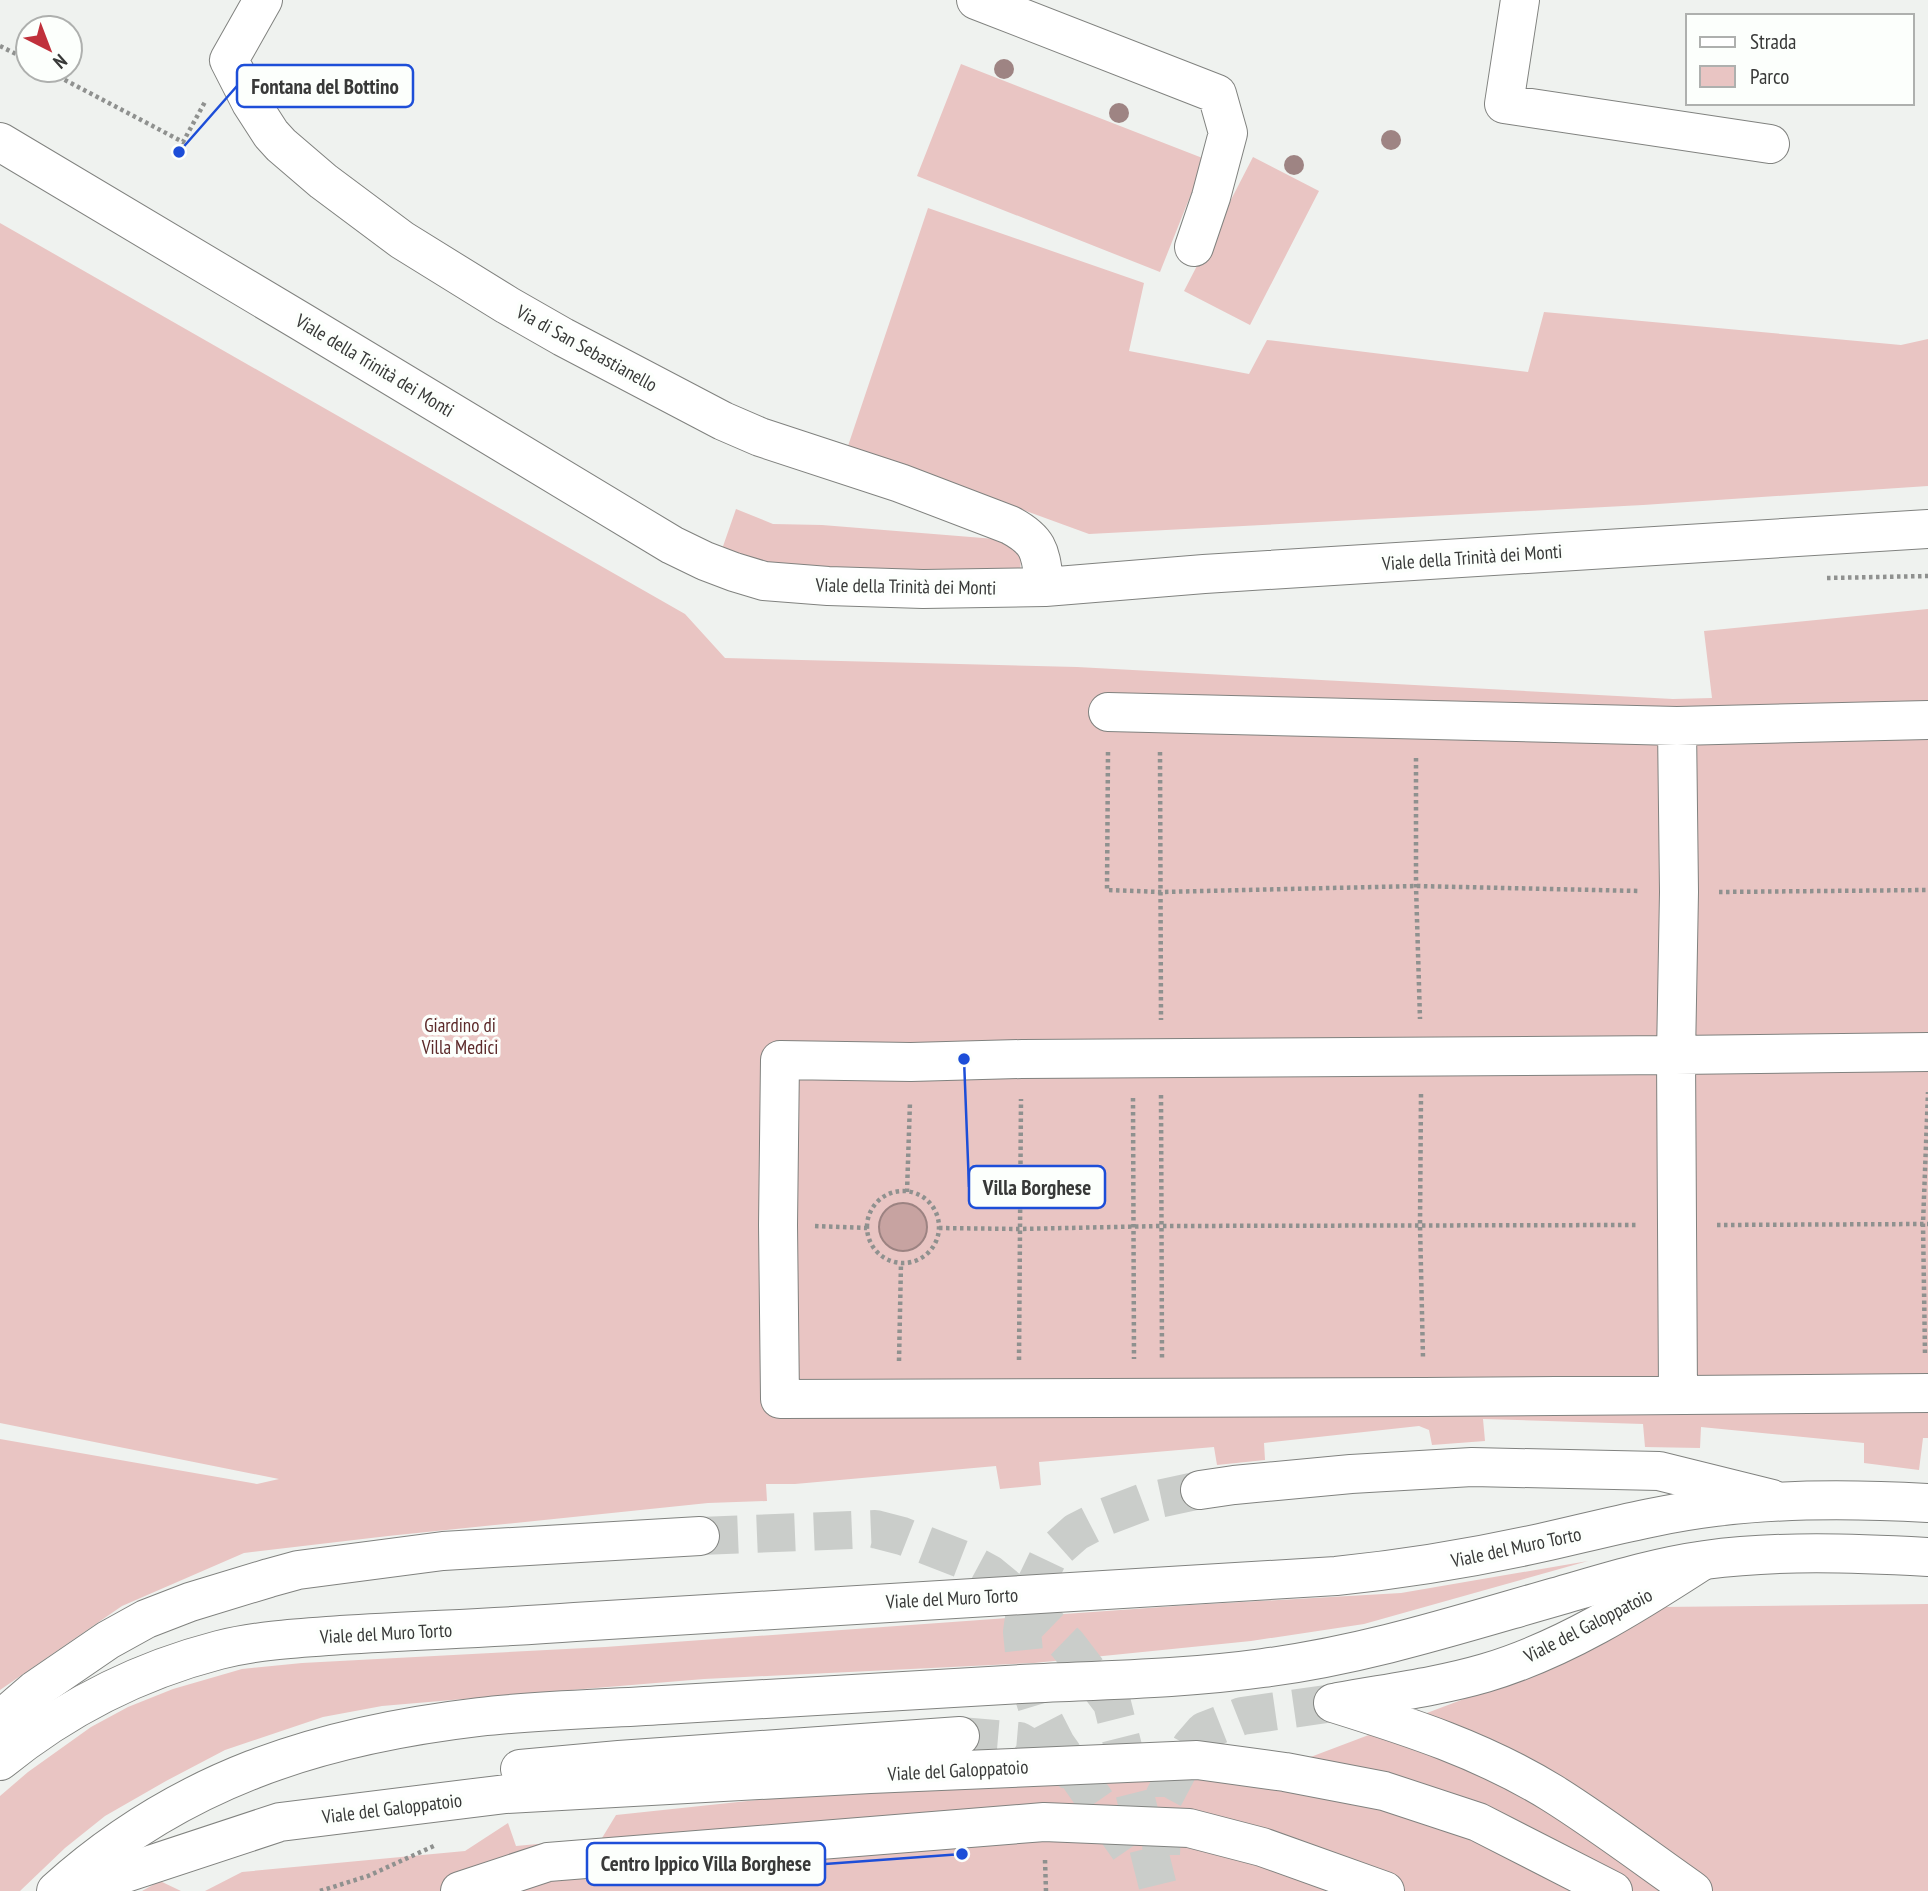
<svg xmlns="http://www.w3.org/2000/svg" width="1928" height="1891" viewBox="0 0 1928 1891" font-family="'PT Sans Narrow',sans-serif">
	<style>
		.green { fill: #e9c5c3 }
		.water { fill: #c7a3a1; stroke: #9c8382; stroke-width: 2 }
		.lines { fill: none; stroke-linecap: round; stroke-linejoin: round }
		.minor-tunnel { stroke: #cacdca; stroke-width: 38; stroke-dasharray: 38 19; stroke-linecap: butt }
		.minor-casing { stroke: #80827f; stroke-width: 40 }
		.major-casing { stroke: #80827f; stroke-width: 40 }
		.path { stroke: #8f918f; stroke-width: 4.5; stroke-dasharray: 3.5 3.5; stroke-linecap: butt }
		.minor { stroke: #fff; stroke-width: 38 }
		.major { stroke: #fff; stroke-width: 38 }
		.tree { fill: #9e8483 }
		.labels { text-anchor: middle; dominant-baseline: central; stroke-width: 7; stroke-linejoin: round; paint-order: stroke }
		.street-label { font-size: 19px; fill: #383938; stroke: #fcfffc }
		.park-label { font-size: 19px; fill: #5c2a2a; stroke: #fcfffc }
		.leader { fill: none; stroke: #1d4ed8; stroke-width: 2.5 }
		.callout-dot { fill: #1d4ed8; stroke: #fcfffc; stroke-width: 2.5 }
		.callout { fill: #fcfffc; stroke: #1d4ed8; stroke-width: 2.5 }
		.callout-label { font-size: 21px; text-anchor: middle; font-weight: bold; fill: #383938 }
	</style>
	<rect width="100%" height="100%" fill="#eff2ef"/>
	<path class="green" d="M961,64L1205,159L1160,272L917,176Z
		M1253,157L1319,191L1250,325L1184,291Z
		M928,208L1144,283L1129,351L1249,374L1267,340L1528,372L1544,312L1901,345L1928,339V486L1643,505L1089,534L848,446Z
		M0,223L685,614L725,658L1077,667L1673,699L1712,698L1704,631L1928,609V1438H1923L1919,1470L1864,1463V1443L1701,1427L1700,1448L1645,1447L1643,1424L1483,1419L1485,1441L1432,1445L1429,1430L1419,1426L1264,1443L1265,1460L1217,1465L1214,1447L1039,1462L1041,1485L1000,1489L996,1466L795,1484H766L767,1501L708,1503L388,1536L244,1553L122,1606L0,1690V1439L257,1484L279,1479L0,1423Z
		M736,509L773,524L822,525L1008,540L1021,555L1020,578L776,569L721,552Z
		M1588,1561L1364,1624L1251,1641L1034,1663L704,1679L452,1700L382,1706L323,1717L225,1750L166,1781L105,1816L65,1848L20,1891H0V1796L28,1772L91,1727L128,1707L173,1689L242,1669L302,1663L605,1647L1190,1605L1401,1593Z
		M1928,1604V1891H205L242,1872L465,1851L508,1823L516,1846L602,1838L616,1815L898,1785L1300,1761L1527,1675L1660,1607Z
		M160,1881L181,1891H142Z"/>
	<path class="water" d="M879 1227a24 24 0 1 1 48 0a24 24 0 1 1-48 0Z"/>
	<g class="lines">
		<path class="minor-tunnel" d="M700,1536L875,1529L902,1536L964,1560L990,1574L1026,1604L1067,1644L1112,1703L1159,1891
			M960,1736L1019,1741L1072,1772
			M1129,1849L1056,1744L1037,1707L1026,1671L1022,1632L1026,1604L1049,1556L1076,1532L1107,1516L1144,1502L1200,1490
			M1161,1854L1164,1797L1191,1746L1204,1731L1242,1716L1333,1703"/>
		<defs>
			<path id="minor" d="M263,0L229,60L251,103L271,134L281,145L323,181L402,240L507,305L563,337L723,421L760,437L900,483L1010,525C1042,542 1040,554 1045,587
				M976,0L1217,94L1228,133L1211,197L1194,247
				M1520,0L1504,104L1770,144
				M0,142L302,322L672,545L705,561L734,572L764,581L828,586L923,589L1045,587L1204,574L1928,529
				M1108,712L1677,726L1928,720
				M1677,726L1679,892L1676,1055L1678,1394
				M1928,1052L1676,1055L1022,1059L911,1062L780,1060L778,1225L780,1399L1424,1397L1928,1393
				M1200,1490L1234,1485L1351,1474L1472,1467L1659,1471L1772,1499
				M1338,1702C1387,1693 1437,1687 1485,1673C1563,1650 1634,1605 1702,1561
				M1333,1703C1410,1727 1482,1750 1552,1793C1600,1823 1646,1858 1693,1891
				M0,1720L35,1690L108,1640L146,1619L190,1602L269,1578L298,1570L443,1551L700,1536
				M520,1769L619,1760L960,1736
				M78,1891L83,1887L280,1822L506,1794L870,1774L1197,1760L1285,1772L1384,1791L1478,1822L1613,1891
				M460,1891L548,1862L1044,1822L1189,1828L1262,1847L1385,1891"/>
			<path id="major" d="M0,1761C65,1708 138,1671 219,1650C259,1640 300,1638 341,1635C419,1630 497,1628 575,1622C828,1606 1082,1591 1336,1576C1405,1569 1472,1558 1540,1543C1598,1530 1657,1514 1716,1507C1787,1498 1857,1499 1928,1503
				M56,1891C179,1780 317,1736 479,1717C539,1710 601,1709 663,1705C782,1698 901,1690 1021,1684C1101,1680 1183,1679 1263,1668C1364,1655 1457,1625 1555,1597C1604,1583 1654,1567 1705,1560C1779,1550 1854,1553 1928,1557"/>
		</defs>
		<use href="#minor" class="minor-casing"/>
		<use href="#major" class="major-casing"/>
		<path class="path" d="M0,46L28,60
			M46,70L183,142L206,100
			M1827,578L1928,576
			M1108,752L1107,890L1161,892L1416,886L1640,891
			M1160,752L1161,1020
			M1416,758V886L1420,1019
			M1719,892L1928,890
			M1421,1094L1420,1225L1423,1358
			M1161,1095L1162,1360
			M1133,1098L1134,1359
			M867 1227a36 36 0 1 1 72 0a36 36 0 1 1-72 0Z
			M907,1192L910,1102
			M1717,1225L1928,1224
			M815,1226L867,1228
			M939,1228L1019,1229L1161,1226L1638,1225
			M1925,1353L1923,1224L1928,1092
			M1019,1360L1021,1099
			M899,1361L901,1263
			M1045,1860L1046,1891
			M320,1891L368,1876L436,1845"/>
		<use href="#minor" class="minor"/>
		<use href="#major" class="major"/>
	</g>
	<g class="tree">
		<circle cx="1004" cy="69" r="10"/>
		<circle cx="1119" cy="113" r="10"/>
		<circle cx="1391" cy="140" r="10"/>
		<circle cx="1294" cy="165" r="10"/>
	</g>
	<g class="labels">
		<g class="street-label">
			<text transform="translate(587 348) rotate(29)">Via di San Sebastianello</text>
			<text transform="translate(375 365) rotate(31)">Viale della Trinità dei Monti</text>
			<text transform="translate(1472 557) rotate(-4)">Viale della Trinità dei Monti</text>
			<text transform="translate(906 586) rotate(1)">Viale della Trinità dei Monti</text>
			<text transform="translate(1516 1547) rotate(-12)">Viale del Muro Torto</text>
			<text transform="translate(952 1598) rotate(-3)">Viale del Muro Torto</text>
			<text transform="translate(1588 1625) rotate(-27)">Viale del Galoppatoio</text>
			<text transform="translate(386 1633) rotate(-3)">Viale del Muro Torto</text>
			<text transform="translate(958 1770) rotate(-3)">Viale del Galoppatoio</text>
			<text transform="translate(392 1808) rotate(-7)">Viale del Galoppatoio</text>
		</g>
		<g class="park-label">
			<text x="460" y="1025">Giardino di<tspan x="460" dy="22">Villa Medici</tspan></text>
		</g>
	</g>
	<path class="leader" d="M179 152L237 86M964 1059L969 1187M962 1854L825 1864"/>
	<g class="callout-dot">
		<circle cx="179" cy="152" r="7"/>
		<circle cx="964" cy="1059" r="7"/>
		<circle cx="962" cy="1854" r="7"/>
	</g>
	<g class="callout">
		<rect x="237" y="65" width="176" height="42" rx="7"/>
		<rect x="969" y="1166" width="136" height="42" rx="7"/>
		<rect x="587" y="1843" width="238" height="42" rx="7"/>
	</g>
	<g class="callout-label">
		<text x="325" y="94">Fontana del Bottino</text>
		<text x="1037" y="1195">Villa Borghese</text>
		<text x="706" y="1871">Centro Ippico Villa Borghese</text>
	</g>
	<rect x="1686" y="14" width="228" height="91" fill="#fcfffc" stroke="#aeb0ae" stroke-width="2"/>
	<rect x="1700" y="37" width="35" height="10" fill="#ffffff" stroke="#aeb0ae" stroke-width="2"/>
	<text x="1750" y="49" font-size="21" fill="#383938">Strada</text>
	<rect x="1700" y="66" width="35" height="21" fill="#e9c5c3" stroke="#aeb0ae" stroke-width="2"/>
	<text x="1750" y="84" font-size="21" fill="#383938">Parco</text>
	<g transform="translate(49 49) rotate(138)"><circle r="33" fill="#fcfffc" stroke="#aeb0ae" stroke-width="2"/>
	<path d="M0-5L12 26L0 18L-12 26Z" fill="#c0303b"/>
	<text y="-10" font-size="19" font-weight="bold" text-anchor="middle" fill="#383938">N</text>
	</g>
</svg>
